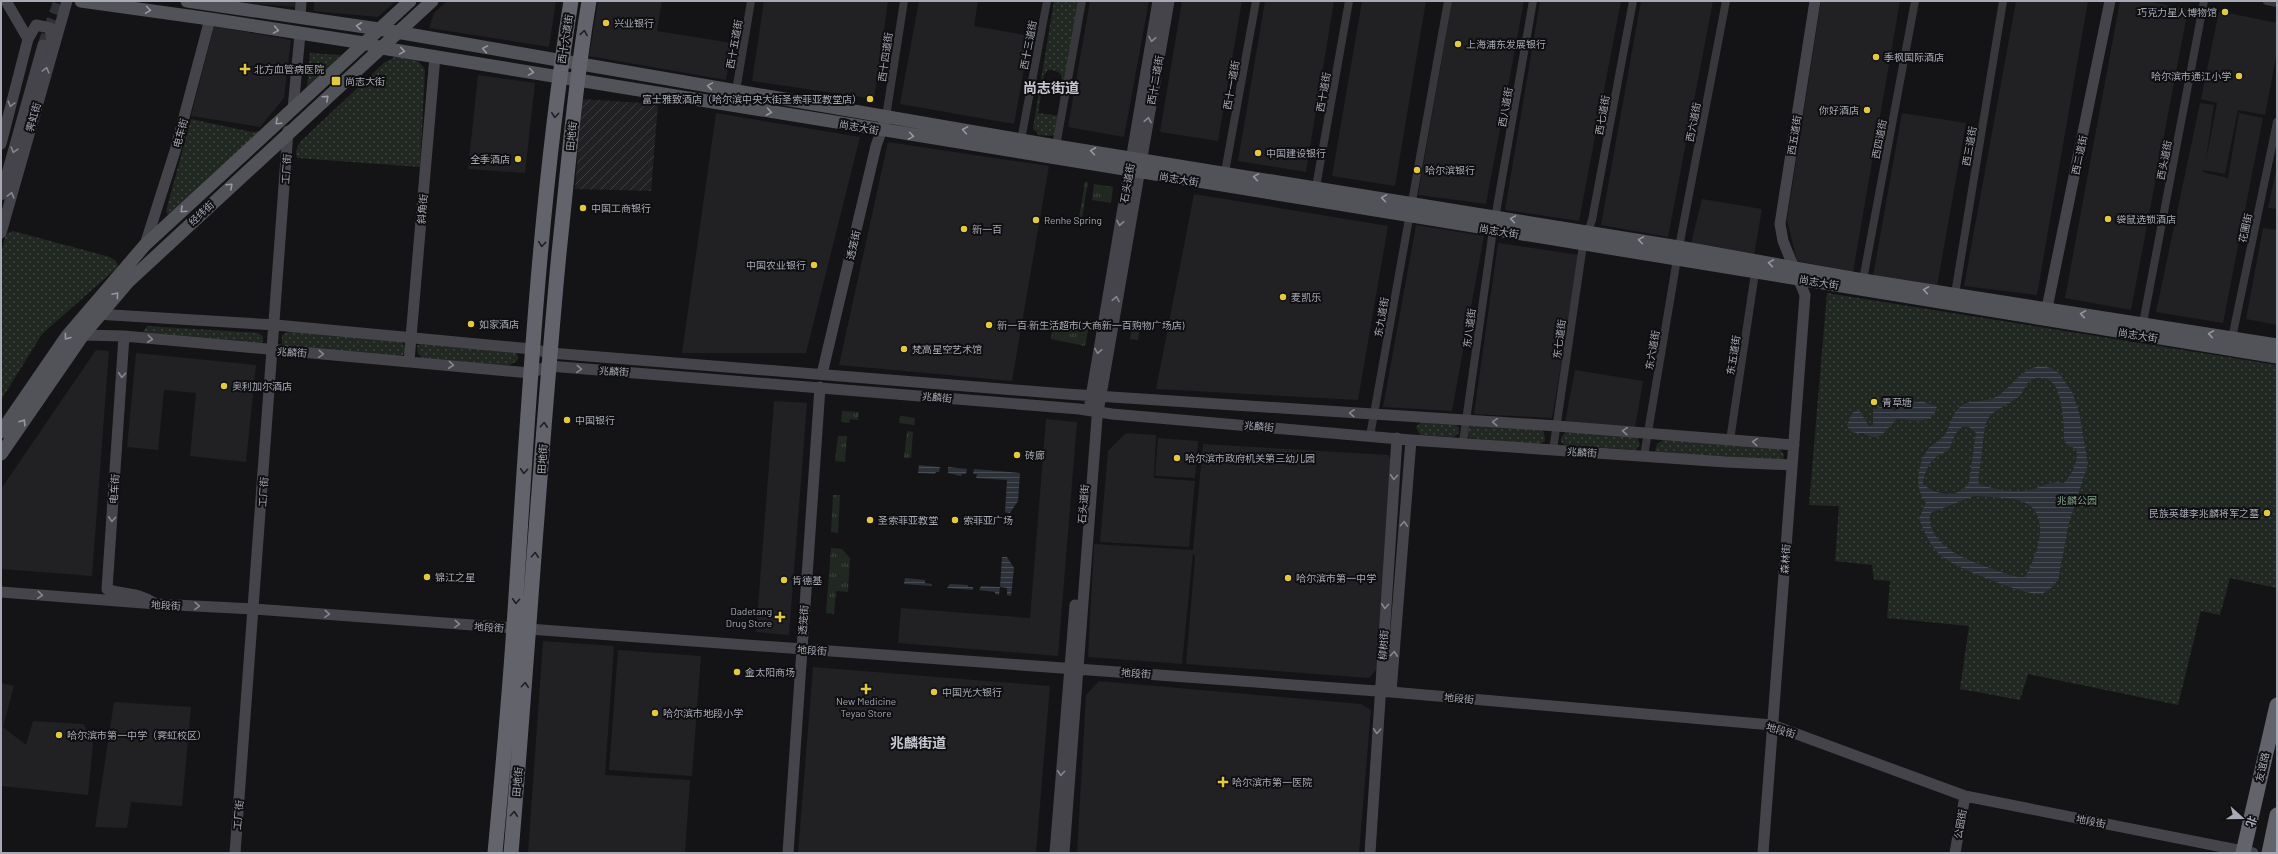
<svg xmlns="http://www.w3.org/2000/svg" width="2278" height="854" viewBox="0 0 2278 854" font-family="Barlow,'Noto Sans SC',sans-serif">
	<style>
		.built { fill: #212023 }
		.industrial { fill: url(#industrial-furrows) }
		.grass { fill: url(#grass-tufts) }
		.park { fill: url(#park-dots) }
		.water { fill: url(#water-rules); fill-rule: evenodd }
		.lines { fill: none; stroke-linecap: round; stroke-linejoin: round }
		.secondary-tunnel { stroke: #313236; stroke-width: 11; stroke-dasharray: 11 5.5; stroke-linecap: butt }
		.street { stroke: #37373c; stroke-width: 8 }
		.secondary { stroke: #44444a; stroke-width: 11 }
		.primary { stroke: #525259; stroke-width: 13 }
		.highway { stroke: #62636b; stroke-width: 15 }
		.oneway { stroke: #9698a3 }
		.oneway2 { stroke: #202023 }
		.oneway3 { stroke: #848690 }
		.poi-dot { fill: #e3c93e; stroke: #0f0f11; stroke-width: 1.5 }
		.labels { text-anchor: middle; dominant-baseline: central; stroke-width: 4; stroke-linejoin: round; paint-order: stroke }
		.poi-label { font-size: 10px; fill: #a7a9b5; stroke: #0f0f11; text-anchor: start }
		.street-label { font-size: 10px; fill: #a7a9b5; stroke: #0f0f11 }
		.park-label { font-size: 10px; fill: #7f9e87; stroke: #0f0f11 }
		.district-label { font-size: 14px; font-weight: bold; fill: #c7c8d1; stroke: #0f0f11 }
	</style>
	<defs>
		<pattern id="industrial-furrows" width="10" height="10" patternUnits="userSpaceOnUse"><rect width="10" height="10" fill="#212023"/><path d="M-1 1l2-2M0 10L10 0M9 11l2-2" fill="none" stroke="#3e3e41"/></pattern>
		<pattern id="grass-tufts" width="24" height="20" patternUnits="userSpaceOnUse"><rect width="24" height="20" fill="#212822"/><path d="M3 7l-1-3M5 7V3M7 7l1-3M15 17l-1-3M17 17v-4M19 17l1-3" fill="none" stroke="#3e4440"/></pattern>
		<pattern id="park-dots" width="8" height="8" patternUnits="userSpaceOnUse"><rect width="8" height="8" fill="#212822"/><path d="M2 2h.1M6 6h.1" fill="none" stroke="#3e4440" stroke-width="1.8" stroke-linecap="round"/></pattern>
		<pattern id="water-rules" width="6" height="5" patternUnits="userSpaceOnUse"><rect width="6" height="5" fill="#2d323a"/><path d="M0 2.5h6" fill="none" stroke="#494d54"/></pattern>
	</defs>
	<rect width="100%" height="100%" fill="#141416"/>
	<path class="built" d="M226,1H296L295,7Z
		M314,1H396L378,17L314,11Z
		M447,1H556L549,47L429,28L434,13Z
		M598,1H662L657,31L732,43L726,80L589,56Z
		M764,1H888L874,99L752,81Z
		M919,1H978L974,26L1030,36L1014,124L900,104Z
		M1090,1H1149L1124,137L1068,127Z
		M1182,1H1242L1218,141L1160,132Z
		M1265,1H1334L1306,172L1238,161Z
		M1362,1H1426L1395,186L1332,176Z
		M1452,1H1524L1486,204L1418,195Z
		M1540,1H1621L1579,221L1505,210Z
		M1641,1H1713L1668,237L1601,225Z
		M1821,1H1900L1853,272L1797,261L1787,220Z
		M2016,1H2088L2037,295L1964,286Z
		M2120,1H2147L2188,9L2131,310L2065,298Z
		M2219,11L2277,23V52L2265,115L2238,110L2225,174L2203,170V172L2228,178L2239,113L2263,118L2223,323L2156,312L2200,103L2214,105L2205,166L2217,103L2201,99Z
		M214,26L291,40L284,98L260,127L191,116Z
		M478,75L535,83L525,173L468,169Z
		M716,113L860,137L806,353H682Z
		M1902,113L1966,123L1937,286L1873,276Z
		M888,142L1049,166L1012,381L839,365Z
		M2277,166V209L2268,208Z
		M1194,194L1388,226L1358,400L1156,389Z
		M1702,199L1762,209L1754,255L1691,243Z
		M1416,225L1484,236L1452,411L1383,407Z
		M2263,228L2277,230V325L2246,319Z
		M1498,243L1580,255L1552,418L1474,414Z
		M96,350L109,351L92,576L1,569V489Z
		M136,353L256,365L246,462L190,456L196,393L164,390L158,450L127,447Z
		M1575,370L1643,381L1635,428L1565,422Z
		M774,401L807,403L789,635L756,632Z
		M1046,419L1077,422L1058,656L898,643L901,608L1030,618Z
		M1126,433L1156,435L1154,478L1195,481L1189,547L1100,542L1108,451Z
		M1158,438L1198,441L1195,478L1155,476Z
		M1203,444L1388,455L1392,460L1377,669L1369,678L1186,664L1195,557L1193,553L1182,664L1088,657L1094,544L1193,550Z
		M543,641L614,646L605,775L690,780L685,853H528Z
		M618,650L701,656L692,776L609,770Z
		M813,667L1050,686L1036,853H798Z
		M1099,681L1361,704L1371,710L1359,853H1077L1086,695Z
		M1,683L14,686L3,727L26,745L33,721L84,724L93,744L88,795L1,786Z
		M114,702L191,707L182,806L131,802L127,828L95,827Z"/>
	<path class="industrial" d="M582,99L658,104L651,191L575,189Z"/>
	<path class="grass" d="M1085,182H1088L1082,218H1079Z
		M1094,184L1113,187L1111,203L1092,200Z
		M1054,319L1089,326L1085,346L1051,339Z
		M1133,320L1141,321L1138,340L1130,339Z
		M842,411L859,412L858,420L850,419L849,423L841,422Z
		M900,416L915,418L914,425L899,423Z
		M907,431L913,432L911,458H904Z
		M838,436H847L845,462L835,461Z
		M833,495H840L838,533L831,532Z
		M831,548L842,549L850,558L848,592L836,591L834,614L826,613Z"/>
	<path class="park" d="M1054,1H1080L1058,113L1063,81C1061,72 1057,70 1048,70L1044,75L1038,113L1060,116L1056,134L1051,136L1039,135L1033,128Z
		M310,53L341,55L307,87Z
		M397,56C410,57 419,58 425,70L420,167L297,158L296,151L300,142L385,62Z
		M191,119L252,132L268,130L173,214L168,215L166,211Z
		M13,231L110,257L116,261L118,267L42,334L1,400V253L6,234Z
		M1827,293L2277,365V588L2230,578L2220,615L2201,611L2178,705L2028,674L2020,700L1960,689L1969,626L1887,618L1890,581L1874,580L1872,565L1835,561L1839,506L1809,505Z
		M147,326L258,333L263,336V341L260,344L143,332Z
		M290,331L402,342L406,349L403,355L399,356L285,347L282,343V335Z
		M420,344L516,352L518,357L517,361L508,366L422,358L418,353L417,346Z
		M1421,422L1455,424L1459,428V433L1454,437L1420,435L1416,427Z
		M1472,425L1539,428L1544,432L1545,441L1538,445L1471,438L1467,436L1469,427Z
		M1566,431L1637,437L1640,444L1636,450L1565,445L1561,442V438Z
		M1663,440L1779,447L1784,455L1783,461L1655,452L1657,444Z"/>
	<path class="water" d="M2040,366L2051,368L2059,373L2072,392L2079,412L2088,464L2069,523L2058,580C2053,586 2048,593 2039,594C2025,595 1954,567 1943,557C1930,547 1925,533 1919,519L1926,502C1914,490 1917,462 1929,448C1934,443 1940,441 1945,435C1951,424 1951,414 1961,406C1973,398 1987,404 1999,395C2013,385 2021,369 2040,366ZM2034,378C2039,378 2045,377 2049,380C2063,387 2064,426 2064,440L2066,444L2076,449C2079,462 2072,474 2064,483C2051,481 2045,485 2034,489C2019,494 1992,490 1978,483L1985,425L1990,415L2020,396L2028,382ZM1962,427H1969L1976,433L1969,482C1961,499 1935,496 1923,484C1925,468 1932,456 1948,451L1957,431ZM1974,496C1987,497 2014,497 2024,502C2053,516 2036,557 2025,577C2014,578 2005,573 1995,570C1970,561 1926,547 1930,513Z
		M1922,401L1937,407C1931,427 1914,419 1897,419C1889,425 1884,438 1873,437C1869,437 1866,433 1862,433C1854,433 1850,433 1847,425L1853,412L1859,410L1869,426L1873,425V411C1881,404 1886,407 1895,411L1905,405Z
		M919,465L940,467L939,472H936L935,474L918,473Z
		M948,467L967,469L966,474H962L961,476L948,473Z
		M974,469L1020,473L1018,501L1010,513L1005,512L1007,480L976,478L977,474H973Z
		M1002,557H1007L1014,568L1011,596L1007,595V588L1000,587L999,595L995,594V592L979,590L981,586L1000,587Z
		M905,578L925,580V583L932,584V586L904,584Z
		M950,584L968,585V587H973V590L947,588Z"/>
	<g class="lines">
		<path class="secondary-tunnel" d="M43,45L59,1"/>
		<path class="street" d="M2267,1L2277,3
			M736,91L751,1
			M886,117L904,1
			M1021,140L1047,1
			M1056,146L1082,1
			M1225,172L1256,1
			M1316,187L1349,1
			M1863,280L1915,1
			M1955,294L2003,1
			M2143,323L2204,1
			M2232,338L2277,122
			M1370,436L1448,1
			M1730,440L1755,273
			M1463,442L1493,230L1533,1
			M1553,450L1583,245L1592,220L1633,1
			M1644,456L1679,247L1726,1"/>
		<path class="secondary" d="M300,18L301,1
			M28,39L36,25L50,28L52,43
			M293,109L300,34
			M1,144L28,39L6,1
			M1,195L43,45
			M1,233L67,1
			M145,245L175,151L210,19
			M2047,308L2110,1
			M96,314L276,325L532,349L550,353L1066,394L1557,426L1794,445
			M83,335L124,336L530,373L549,366L1079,409L1112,414L1411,440L1726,462L1792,465
			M124,336L107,589C126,596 135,591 154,603
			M409,361L435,56
			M822,374L876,146L884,123
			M1090,403L1158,1
			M1,592L156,604L254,609L1391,692L1772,725L1965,796L2253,853
			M1391,692L1411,440
			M235,853L288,131
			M788,853L820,387
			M1055,853L1075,605
			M1064,853L1097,418L1169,1
			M1370,853L1397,438
			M1763,853L1805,295L1783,241L1780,224L1815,1
			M1955,853L1965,796"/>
		<path class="primary" d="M81,1L210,19L364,43L382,48L2277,357
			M187,1L379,29L1056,146L1679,247L1863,280L2277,345
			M1,432L67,336L145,245L410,1
			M1,454L83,335L128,282L432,1"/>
		<path class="highway" d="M495,853C502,777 509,702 514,626C528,417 538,208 571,1
			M511,853C528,653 540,453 559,253C568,169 575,85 589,1
			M2243,853L2277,705
			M2269,853L2277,815"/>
	</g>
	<defs><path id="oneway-chevron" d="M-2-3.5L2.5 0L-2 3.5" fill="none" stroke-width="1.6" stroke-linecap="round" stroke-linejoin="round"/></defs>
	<g class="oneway">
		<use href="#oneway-chevron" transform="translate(148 10) rotate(8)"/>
		<use href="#oneway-chevron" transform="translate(359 26) rotate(-172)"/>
		<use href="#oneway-chevron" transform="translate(276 30) rotate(10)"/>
		<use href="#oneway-chevron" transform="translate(485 49) rotate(-170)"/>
		<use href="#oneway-chevron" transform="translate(402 51) rotate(9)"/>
		<use href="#oneway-chevron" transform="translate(531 72) rotate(9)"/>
		<use href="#oneway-chevron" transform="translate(710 86) rotate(-171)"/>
		<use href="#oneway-chevron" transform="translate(326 98) rotate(-42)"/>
		<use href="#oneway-chevron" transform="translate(769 112) rotate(10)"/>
		<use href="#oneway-chevron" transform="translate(278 122) rotate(137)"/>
		<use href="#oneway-chevron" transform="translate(965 130) rotate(-170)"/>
		<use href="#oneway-chevron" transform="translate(911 136) rotate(9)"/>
		<use href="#oneway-chevron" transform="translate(1093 151) rotate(-172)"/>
		<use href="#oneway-chevron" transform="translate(1256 177) rotate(-171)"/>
		<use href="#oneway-chevron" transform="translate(230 186) rotate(-43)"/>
		<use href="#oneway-chevron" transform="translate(1384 198) rotate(-171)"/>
		<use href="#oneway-chevron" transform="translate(183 210) rotate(137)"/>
		<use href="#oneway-chevron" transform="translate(1513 219) rotate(-171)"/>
		<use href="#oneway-chevron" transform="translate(1641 240) rotate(-171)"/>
		<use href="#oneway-chevron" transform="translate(1771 263) rotate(-171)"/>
		<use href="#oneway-chevron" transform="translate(1926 290) rotate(-171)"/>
		<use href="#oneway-chevron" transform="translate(116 295) rotate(-50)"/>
		<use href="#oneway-chevron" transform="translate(2083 314) rotate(-171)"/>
		<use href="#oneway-chevron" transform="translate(2211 334) rotate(-171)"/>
		<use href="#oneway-chevron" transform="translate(67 337) rotate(127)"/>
		<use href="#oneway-chevron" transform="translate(23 422) rotate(-56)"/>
	</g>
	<g class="oneway2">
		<use href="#oneway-chevron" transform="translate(584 33) rotate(-81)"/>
		<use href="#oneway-chevron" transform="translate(555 115) rotate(96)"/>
		<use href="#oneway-chevron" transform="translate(542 244) rotate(96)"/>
		<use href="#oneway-chevron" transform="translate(544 425) rotate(-86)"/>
		<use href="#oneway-chevron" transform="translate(524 471) rotate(94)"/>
		<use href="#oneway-chevron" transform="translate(535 555) rotate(-86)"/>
		<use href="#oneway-chevron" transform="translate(516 601) rotate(94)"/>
		<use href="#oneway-chevron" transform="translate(525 685) rotate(-85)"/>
		<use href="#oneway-chevron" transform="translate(514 814) rotate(-85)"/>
	</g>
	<g class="oneway3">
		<use href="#oneway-chevron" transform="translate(1152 39) rotate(100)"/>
		<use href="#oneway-chevron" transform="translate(46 70) rotate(-75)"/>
		<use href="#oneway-chevron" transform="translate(11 104) rotate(105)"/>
		<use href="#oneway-chevron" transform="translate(1148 120) rotate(-80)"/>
		<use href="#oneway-chevron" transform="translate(14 150) rotate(106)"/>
		<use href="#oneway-chevron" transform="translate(11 195) rotate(-75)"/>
		<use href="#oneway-chevron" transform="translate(1120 223) rotate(100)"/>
		<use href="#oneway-chevron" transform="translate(1116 299) rotate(-80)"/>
		<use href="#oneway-chevron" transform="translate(150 339) rotate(6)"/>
		<use href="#oneway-chevron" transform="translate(1098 351) rotate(100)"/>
		<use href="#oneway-chevron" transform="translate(321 354) rotate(4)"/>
		<use href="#oneway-chevron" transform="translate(451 365) rotate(6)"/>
		<use href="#oneway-chevron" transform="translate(579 369) rotate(4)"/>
		<use href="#oneway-chevron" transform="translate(122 375) rotate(94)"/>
		<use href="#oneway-chevron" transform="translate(1352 413) rotate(-176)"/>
		<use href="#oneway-chevron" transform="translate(1495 422) rotate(-176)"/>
		<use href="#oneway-chevron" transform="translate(1625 431) rotate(-176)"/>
		<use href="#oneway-chevron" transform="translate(1755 442) rotate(-175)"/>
		<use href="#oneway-chevron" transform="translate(1394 477) rotate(94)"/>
		<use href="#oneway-chevron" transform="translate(112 519) rotate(94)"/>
		<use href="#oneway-chevron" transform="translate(1404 524) rotate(-86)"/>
		<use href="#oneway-chevron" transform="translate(40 595) rotate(5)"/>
		<use href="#oneway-chevron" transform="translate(197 606) rotate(2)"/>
		<use href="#oneway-chevron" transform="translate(1385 606) rotate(94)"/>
		<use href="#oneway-chevron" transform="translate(327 614) rotate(4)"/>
		<use href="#oneway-chevron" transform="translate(457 624) rotate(4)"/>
		<use href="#oneway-chevron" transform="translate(1394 654) rotate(-86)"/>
		<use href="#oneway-chevron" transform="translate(1377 731) rotate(93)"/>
		<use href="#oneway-chevron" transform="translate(1061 773) rotate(95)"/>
	</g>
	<g class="poi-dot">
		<circle cx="2225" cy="12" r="4"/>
		<circle cx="606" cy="23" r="4"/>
		<circle cx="1458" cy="44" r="4"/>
		<circle cx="1876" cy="57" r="4"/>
		<path d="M243 63h4v4h4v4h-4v4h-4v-4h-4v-4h4z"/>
		<circle cx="2239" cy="76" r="4"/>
		<rect x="331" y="76" width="10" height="10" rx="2"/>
		<circle cx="870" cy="99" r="4"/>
		<circle cx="1867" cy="110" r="4"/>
		<circle cx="1258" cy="153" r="4"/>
		<circle cx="518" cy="159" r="4"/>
		<circle cx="1417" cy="170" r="4"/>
		<circle cx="583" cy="208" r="4"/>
		<circle cx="2108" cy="219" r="4"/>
		<circle cx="1036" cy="220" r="4"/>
		<circle cx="964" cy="229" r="4"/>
		<circle cx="814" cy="265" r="4"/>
		<circle cx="1283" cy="297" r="4"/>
		<circle cx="471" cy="324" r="4"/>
		<circle cx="989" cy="325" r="4"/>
		<circle cx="904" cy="349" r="4"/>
		<circle cx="224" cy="386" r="4"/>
		<circle cx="1874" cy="402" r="4"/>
		<circle cx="567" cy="420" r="4"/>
		<circle cx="1017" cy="455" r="4"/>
		<circle cx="1177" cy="458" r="4"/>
		<circle cx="2267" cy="513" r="4"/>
		<circle cx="870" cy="520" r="4"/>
		<circle cx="955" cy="520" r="4"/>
		<circle cx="427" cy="577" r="4"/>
		<circle cx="1288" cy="578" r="4"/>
		<circle cx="784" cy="580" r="4"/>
		<path d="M778 611h4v4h4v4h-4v4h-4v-4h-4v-4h4z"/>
		<circle cx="737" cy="672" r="4"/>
		<path d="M864 683h4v4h4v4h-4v4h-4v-4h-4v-4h4z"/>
		<circle cx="934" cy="692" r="4"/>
		<circle cx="655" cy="713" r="4"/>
		<circle cx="59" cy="735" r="4"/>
		<path d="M1221 776h4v4h4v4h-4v4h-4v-4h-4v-4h4z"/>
	</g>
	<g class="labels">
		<g class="poi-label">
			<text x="2217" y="12" text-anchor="end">巧克力星人博物馆</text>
			<text x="614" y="23">兴业银行</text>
			<text x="1466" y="44">上海浦东发展银行</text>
			<text x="1884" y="57">季枫国际酒店</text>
			<text x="254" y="69">北方血管病医院</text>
			<text x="2231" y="76" text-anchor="end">哈尔滨市通江小学</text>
			<text x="345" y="81">尚志大街</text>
			<text x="862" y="99" text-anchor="end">富士雅致酒店（哈尔滨中央大街圣索菲亚教堂店）</text>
			<text x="1859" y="110" text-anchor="end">你好酒店</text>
			<text x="1266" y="153">中国建设银行</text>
			<text x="510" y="159" text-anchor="end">全季酒店</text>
			<text x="1425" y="170">哈尔滨银行</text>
			<text x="591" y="208">中国工商银行</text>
			<text x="2116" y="219">袋鼠选锁酒店</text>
			<text x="1044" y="220">Renhe Spring</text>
			<text x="972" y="229">新一百</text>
			<text x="806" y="265" text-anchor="end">中国农业银行</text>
			<text x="1291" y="297">麦凯乐</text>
			<text x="479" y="324">如家酒店</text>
			<text x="997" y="325">新一百·新生活超市(大商新一百购物广场店)</text>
			<text x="912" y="349">梵高星空艺术馆</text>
			<text x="232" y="386">奥利加尔酒店</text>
			<text x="1882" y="402">青草塘</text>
			<text x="575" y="420">中国银行</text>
			<text x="1025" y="455">砖廊</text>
			<text x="1185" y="458">哈尔滨市政府机关第三幼儿园</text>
			<text x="2259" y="513" text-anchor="end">民族英雄李兆麟将军之墓</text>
			<text x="878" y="520">圣索菲亚教堂</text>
			<text x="963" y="520">索菲亚广场</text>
			<text x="435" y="577">锦江之星</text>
			<text x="1296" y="578">哈尔滨市第一中学</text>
			<text x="792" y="580">肯德基</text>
			<text x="772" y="611" text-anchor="end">Dadetang<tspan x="772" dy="12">Drug Store</tspan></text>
			<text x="745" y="672">金太阳商场</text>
			<text x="942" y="692">中国光大银行</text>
			<text x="866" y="701" text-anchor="middle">New Medicine<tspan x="866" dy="12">Teyao Store</tspan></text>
			<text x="663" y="713">哈尔滨市地段小学</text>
			<text x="67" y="735">哈尔滨市第一中学（霁虹校区）</text>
			<text x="1232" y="782">哈尔滨市第一医院</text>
		</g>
		<g class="street-label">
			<text transform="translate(565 39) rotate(-81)">西十六道街</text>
			<text transform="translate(734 44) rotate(-80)">西十五道街</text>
			<text transform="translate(1028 45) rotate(-79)">西十三道街</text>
			<text transform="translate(885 57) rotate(-82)">西十四道街</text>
			<text transform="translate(1155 80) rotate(-80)">西十二道街</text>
			<text transform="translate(1231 85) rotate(-80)">西十一道街</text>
			<text transform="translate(1323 92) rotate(-80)">西十道街</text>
			<text transform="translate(1505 107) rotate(-80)">西八道街</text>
			<text transform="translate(1602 115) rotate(-80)">西七道街</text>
			<text transform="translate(33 117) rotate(-75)">霁虹街</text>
			<text transform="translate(1693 122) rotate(-79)">西六道街</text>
			<text transform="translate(859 127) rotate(10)">尚志大街</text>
			<text transform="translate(180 133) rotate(-75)">电车街</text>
			<text transform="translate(1794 135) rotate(-81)">西五道街</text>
			<text transform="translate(571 136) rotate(-84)">田地街</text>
			<text transform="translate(1879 139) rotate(-79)">西四道街</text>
			<text transform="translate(1969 146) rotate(-80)">西三道街</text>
			<text transform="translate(2079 155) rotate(-78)">西二道街</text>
			<text transform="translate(2164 160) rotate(-79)">西头道街</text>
			<text transform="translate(286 169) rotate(-86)">工厂街</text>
			<text transform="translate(1179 179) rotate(9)">尚志大街</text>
			<text transform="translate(1127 183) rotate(-80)">石头道街</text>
			<text transform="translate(422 209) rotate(-85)">斜角街</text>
			<text transform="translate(201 213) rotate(-43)">经纬街</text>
			<text transform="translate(2245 228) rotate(-78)">花圃街</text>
			<text transform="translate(1499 231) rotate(9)">尚志大街</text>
			<text transform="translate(853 245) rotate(-77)">透笼街</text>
			<text transform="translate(1819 282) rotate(9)">尚志大街</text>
			<text transform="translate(1381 317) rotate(-80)">东九道街</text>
			<text transform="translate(1469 328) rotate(-82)">东八道街</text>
			<text transform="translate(2138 335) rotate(9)">尚志大街</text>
			<text transform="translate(1559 339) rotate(-82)">东七道街</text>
			<text transform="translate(1652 350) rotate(-80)">东六道街</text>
			<text transform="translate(292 352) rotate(4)">兆麟街</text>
			<text transform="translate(1733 355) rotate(-81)">东五道街</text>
			<text transform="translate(614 371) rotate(4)">兆麟街</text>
			<text transform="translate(937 397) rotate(5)">兆麟街</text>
			<text transform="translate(1259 426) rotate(5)">兆麟街</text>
			<text transform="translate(1582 452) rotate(4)">兆麟街</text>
			<text transform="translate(542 459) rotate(-86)">田地街</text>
			<text transform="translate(114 489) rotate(-86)">电车街</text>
			<text transform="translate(263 492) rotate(-86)">工厂街</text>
			<text transform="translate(1083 504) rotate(-85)">石头道街</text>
			<text transform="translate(1785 559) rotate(-86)">森林街</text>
			<text transform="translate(166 605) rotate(3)">地段街</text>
			<text transform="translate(803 620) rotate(-86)">透笼街</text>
			<text transform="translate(489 627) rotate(4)">地段街</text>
			<text transform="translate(1383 645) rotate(-86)">柳树街</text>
			<text transform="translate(812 650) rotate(4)">地段街</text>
			<text transform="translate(1136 673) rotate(4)">地段街</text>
			<text transform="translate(1459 698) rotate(5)">地段街</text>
			<text transform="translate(1781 730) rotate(16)">地段街</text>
			<text transform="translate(2262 767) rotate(-77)">友谊路</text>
			<text transform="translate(517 782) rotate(-85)">田地街</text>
			<text transform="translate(238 815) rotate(-85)">工厂街</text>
			<text transform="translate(2091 821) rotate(11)">地段街</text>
			<text transform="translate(1960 824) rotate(-80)">公园街</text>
		</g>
		<g class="park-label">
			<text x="2077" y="500">兆麟公园</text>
		</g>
		<g class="district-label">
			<text x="1051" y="87">尚志街道</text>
			<text x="918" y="742">兆麟街道</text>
		</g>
	</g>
	<rect width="2278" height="854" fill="none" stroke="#a7a9b5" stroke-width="4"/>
	<g transform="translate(2242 818) rotate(111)" stroke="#0f0f11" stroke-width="3" paint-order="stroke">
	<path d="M0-3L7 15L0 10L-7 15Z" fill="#a7a9b5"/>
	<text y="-6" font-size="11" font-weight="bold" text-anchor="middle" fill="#a7a9b5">北</text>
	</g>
</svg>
